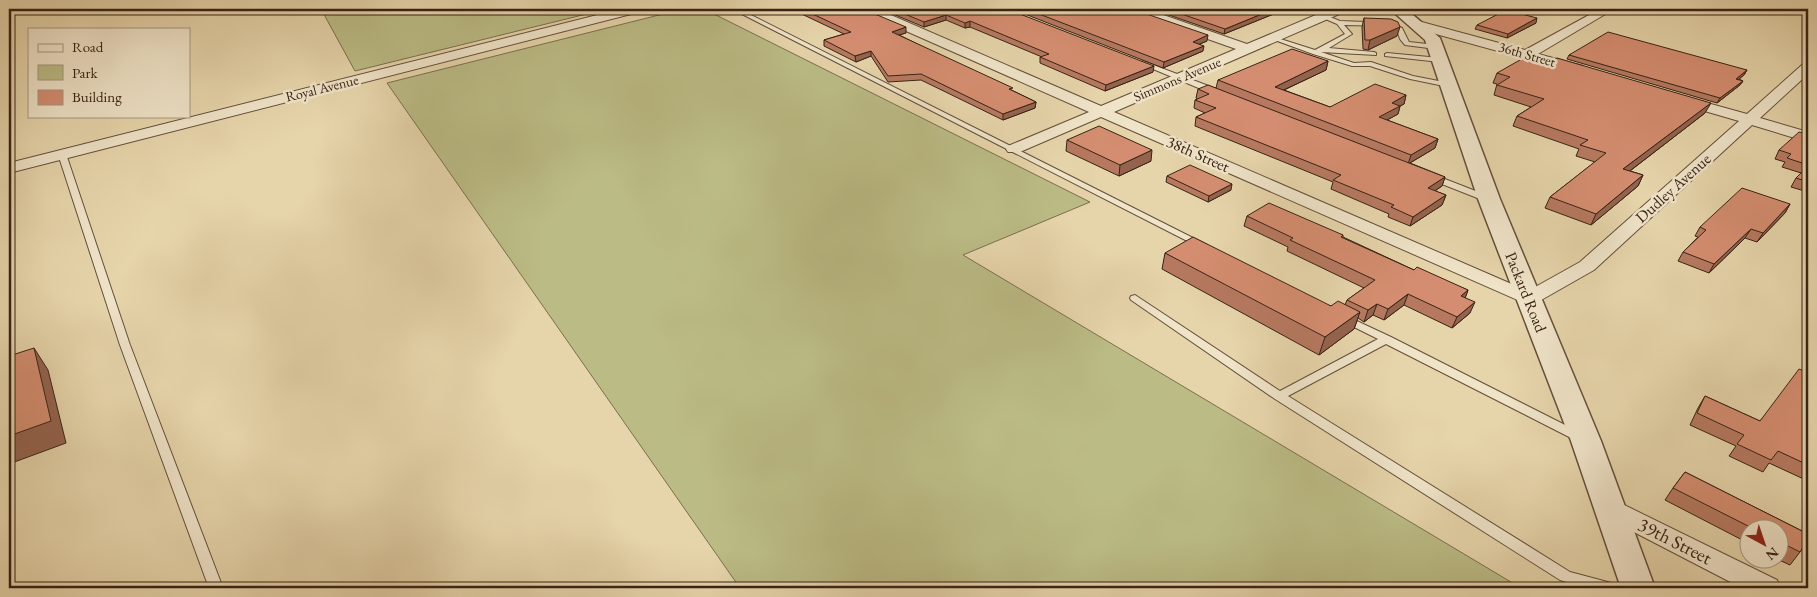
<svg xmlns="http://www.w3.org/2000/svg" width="1817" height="597" viewBox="0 0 1817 597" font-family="'EB Garamond',serif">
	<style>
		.green { fill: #bbbb85; stroke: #7a6f4d }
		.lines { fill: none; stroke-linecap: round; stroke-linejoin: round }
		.service-casing { stroke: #644f3a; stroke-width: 2 }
		.minor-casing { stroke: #644f3a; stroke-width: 2 }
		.tertiary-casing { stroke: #644f3a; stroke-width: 3 }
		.service { fill: #efe3c8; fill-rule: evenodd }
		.minor { fill: #efe3c8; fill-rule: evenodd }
		.tertiary { fill: #efe3c8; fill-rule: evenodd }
		.wall { fill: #b67960; stroke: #382315 }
		.shaded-wall { fill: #94634e; stroke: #382315 }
		.building { fill: #d48d70; stroke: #382315 }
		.labels { text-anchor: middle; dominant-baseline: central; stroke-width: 5; stroke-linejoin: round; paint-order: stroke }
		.far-street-label { font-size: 14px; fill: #382315; stroke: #efe3c8 }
		.street-label { font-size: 16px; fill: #382315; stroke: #efe3c8 }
		.near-street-label { font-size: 19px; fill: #382315; stroke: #efe3c8 }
	</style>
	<rect width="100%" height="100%" fill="#e6d4aa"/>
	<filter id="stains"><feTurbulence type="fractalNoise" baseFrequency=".004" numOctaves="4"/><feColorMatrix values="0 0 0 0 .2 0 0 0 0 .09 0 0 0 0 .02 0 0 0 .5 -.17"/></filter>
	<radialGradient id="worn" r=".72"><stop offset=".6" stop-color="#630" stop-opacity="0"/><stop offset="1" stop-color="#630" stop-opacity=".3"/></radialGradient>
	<path class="green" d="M321,9H607L355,71Z
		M683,9H704L1090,202L963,255L1521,588H740L387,83Z"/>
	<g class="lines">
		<defs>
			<path id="service" d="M732,9H739L1207,245L1205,247H1199Z
				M1160,9H1168L1150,16L1147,14Z
				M1321,15H1325L1340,21L1392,23L1402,28L1409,42L1436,45L1439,47L1436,49L1405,45L1400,39L1397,30L1389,26L1344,25L1352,34L1329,48L1374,52L1376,53V55L1321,52L1354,63L1371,62L1413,76L1449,83L1453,85L1449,87L1410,79L1370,66H1352L1313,54L1269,38L1274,37L1315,50L1345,34L1337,24L1321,17Z
				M1387,53L1440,58L1443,60L1440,62L1385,56V54Z
				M1143,61L1219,90L1220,92L1213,94L1141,64L1140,63Z
				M59,152H65L66,154L130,345L223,588H209L120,345L58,154Z
				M1432,174L1491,197L1492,199L1491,201H1485L1429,179L1428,177Z
				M1135,295L1280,391L1378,339L1340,320L1339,318L1344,315L1391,337L1583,434L1585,437L1583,440H1575L1386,344L1288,396L1570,572L1615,584L1617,588H1585L1560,580L1275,399L1131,300L1130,298L1131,296Z"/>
			<path id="minor" d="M621,9H641L639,12L9,173V163Z
				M861,9H877L1101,106L1236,49L1131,12L1129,9H1146L1247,44L1330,9H1346L1344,12L1114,112L1528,291L1580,262L1739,121L1677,103L1675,100L1677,97L1682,96L1747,114L1803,64L1808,63V74L1760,118L1808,132V142L1752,125L1594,270L1536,303L1529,305L1101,117L1020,152H1008L1006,149L1008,146L1089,112L863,12Z
				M1600,9H1614L1538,54L1583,66L1585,69L1583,72L1578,73L1414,28L1412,25L1418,21L1525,50Z
				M1610,498L1777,580L1781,588H1742L1601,515L1597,508L1601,501Z"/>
			<path id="tertiary" d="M1390,9H1406L1440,38L1500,199L1601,441L1655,588H1621L1571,441L1478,199L1425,40Z"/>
		</defs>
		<use href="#service" class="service-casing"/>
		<use href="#minor" class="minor-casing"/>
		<use href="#tertiary" class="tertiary-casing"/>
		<use href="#service" class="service"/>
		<use href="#minor" class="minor"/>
		<use href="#tertiary" class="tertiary"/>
	</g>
	<path class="wall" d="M791,9H863L906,33L899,35L1036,102L1035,108L1003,120L921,80L888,82L871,56L856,62L824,46V40L844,34Z
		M881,9H1007L1153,72L1105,91L1040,63V57H1042L970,27L965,28L946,20L924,27Z
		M1012,9H1132L1207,41L1200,44L1203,51L1163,68Z
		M1164,9H1286L1224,34L1163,13Z
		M1364,18L1397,36L1368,50L1363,49L1362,27Z
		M1536,23L1507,38L1475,29L1477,25Z
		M1569,55L1747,70L1744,75L1739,79L1743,81L1740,85L1717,103L1567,59Z
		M1328,61L1326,70L1284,90L1330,107L1406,95L1404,104L1400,106L1398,114L1387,120L1438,139L1435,148L1410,163L1445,177L1442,186L1435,191L1446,195L1442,205L1410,226L1388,217L1389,214L1331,189L1333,182L1195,126L1196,117L1205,113L1194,108L1195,100L1198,99L1196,98L1198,89L1216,88L1218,80Z
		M1497,73L1705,113L1630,171L1643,175L1638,186L1591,225L1545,208L1550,197L1595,162L1576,156L1579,149L1513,126L1517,116L1531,107L1494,95L1497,84L1493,83Z
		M1808,125V131L1806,129Z
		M1808,134V192L1791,187L1796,178L1801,173L1782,167L1785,162L1775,159L1779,150Z
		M1067,140L1151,161L1119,176L1066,151Z
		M1167,176L1231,190L1208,202L1166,182Z
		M1790,204L1785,213L1757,242L1745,238L1709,273L1678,261L1683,252L1698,237L1695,236L1700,227Z
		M1247,216L1343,235V237L1414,270L1468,290L1465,298L1470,313L1452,328L1404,305L1384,320L1373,315L1364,322L1358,318L1354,329L1319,355L1162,269L1165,253L1331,306L1345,305L1347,300L1364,288L1287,251L1288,247L1244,226Z
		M1808,365V481L1769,463L1763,472L1729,456L1736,446L1690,425L1698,408L1705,396L1760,421Z
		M1685,472L1808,534V540L1800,552L1790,565L1779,560L1780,530H1750V544L1665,500L1673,488Z"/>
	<path class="shaded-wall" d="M1274,9H1286L1224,34L1225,29Z
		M946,15V20L924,27V22Z
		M1537,18L1536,23L1507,38L1508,34Z
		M970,21V27L965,28V23Z
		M906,27V33L892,37V32Z
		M1400,27L1397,36L1368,50L1370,40Z
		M1208,35L1207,41L1192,47L1193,42Z
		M1204,46L1203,51L1163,68L1164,62Z
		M871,51V56L856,62L855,56Z
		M1328,61L1326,70L1273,95L1275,87Z
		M1154,66L1153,72L1105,91L1106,85Z
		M1747,70L1744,75L1733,84L1736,79Z
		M1743,81L1740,85L1717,103L1720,98Z
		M1406,95L1404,104L1400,106L1398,114L1376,126L1379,117L1392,103Z
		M1036,102L1035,108L1003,120V114Z
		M1711,103L1705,113L1618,180L1623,169Z
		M1438,139L1435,148L1408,164L1411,155Z
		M1152,150L1151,161L1119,176L1120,165Z
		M1643,175L1638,186L1591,225L1596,214Z
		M1445,177L1442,186L1424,198L1428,188Z
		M1232,184L1231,190L1208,202L1209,196Z
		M1446,195L1442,205L1410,226L1413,217Z
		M1790,204L1785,213L1757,242L1763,233Z
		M1751,229L1745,238L1709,273L1714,264Z
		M1468,290L1464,301L1461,296Z
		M1408,294L1404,305L1384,320L1388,309Z
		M1475,302L1470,313L1452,328L1457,317Z
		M1377,304L1373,315L1364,322L1368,310Z
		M1360,312L1354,329L1319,355L1325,337Z
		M34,348L48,370L66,443L9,464V436Z"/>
	<path class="building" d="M802,9H863L906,27L892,32L1013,88L1009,89L1036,102L1003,114L921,74L888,76L871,51L855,56L824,40L851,32Z
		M893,9H1007L1154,66L1106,85L1040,57L1049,54L970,21L965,23L946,15L924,22Z
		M1026,9H1132L1208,35L1193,42L1204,46L1164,62Z
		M1167,9H1274L1225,29Z
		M1506,10L1537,18L1508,34L1477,25Z
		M1364,18L1391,19L1398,22L1400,27L1370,40H1365Z
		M1608,32L1747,70L1736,79L1743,81L1720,98L1569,55Z
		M1292,49L1328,61L1275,87L1330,107L1375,84L1406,95L1392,103L1400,106L1379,117L1438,139L1411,155L1218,80Z
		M1527,56L1549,63L1557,58L1711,103L1623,169L1643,175L1596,214L1550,197L1606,153L1580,145L1588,140L1517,116L1544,99L1497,85L1510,77L1497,73Z
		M1208,85L1445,177L1428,188L1446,195L1413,217L1391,207L1394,205L1333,180L1341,175L1196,117L1216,108L1195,100L1209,94L1198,89Z
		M1099,126L1152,150L1120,165L1067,140Z
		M1799,132L1808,134V165L1787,158L1791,154L1779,150Z
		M1190,165L1232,184L1209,196L1167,176Z
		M1808,166V182L1796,178Z
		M1742,188L1790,204L1763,233L1751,229L1714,264L1683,252L1706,230L1700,227Z
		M1269,203L1343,235L1341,237L1414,270L1417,267L1468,290L1461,296L1475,302L1457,317L1408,294L1388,309L1377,304L1368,310L1347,300L1375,280L1290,240L1293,238L1247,216Z
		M1193,237L1331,306L1338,301L1360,312L1325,337L1165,253Z
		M34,348L51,421L9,436V356Z
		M1808,365V465L1778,451L1771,460L1737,444L1744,435L1697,413L1705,396L1760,421L1799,369L1804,371Z
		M1685,472L1808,534V540L1800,552L1780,542V530H1756L1673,488Z"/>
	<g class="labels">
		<g class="far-street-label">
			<text transform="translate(1527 54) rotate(16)">36th Street</text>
			<text transform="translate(1177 79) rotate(-23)">Simmons Avenue</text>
			<text transform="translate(322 88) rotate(-14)">Royal Avenue</text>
		</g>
		<g class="street-label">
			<text transform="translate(1198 154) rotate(24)">38th Street</text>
			<text transform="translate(1673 188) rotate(-42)">Dudley Avenue</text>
			<text transform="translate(1526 292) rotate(68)">Packard Road</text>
		</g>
		<g class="near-street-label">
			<text transform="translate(1675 541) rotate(27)">39th Street</text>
		</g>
	</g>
	<rect width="1817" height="597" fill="none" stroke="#e6d4aa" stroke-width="30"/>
	<rect x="10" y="10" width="1797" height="577" fill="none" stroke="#382315" stroke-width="2.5"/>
	<rect x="15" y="15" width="1787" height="567" fill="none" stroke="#382315"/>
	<rect x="28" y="28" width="162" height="90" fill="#efe3c8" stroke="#a69680"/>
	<rect x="38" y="44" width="25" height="8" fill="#efe3c8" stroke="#a69680"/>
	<text x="72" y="52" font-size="15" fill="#382315">Road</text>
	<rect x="38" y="65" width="25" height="15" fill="#bbbb85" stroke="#a69680"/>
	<text x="72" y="78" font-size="15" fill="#382315">Park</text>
	<rect x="38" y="90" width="25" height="15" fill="#d48d70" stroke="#a69680"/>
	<text x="72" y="102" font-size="15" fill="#382315">Building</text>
	<g transform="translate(1764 544) rotate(140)"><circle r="24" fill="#efe3c8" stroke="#a69680"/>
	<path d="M0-4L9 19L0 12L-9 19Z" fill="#8f2418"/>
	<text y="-8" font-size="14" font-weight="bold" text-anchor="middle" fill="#382315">N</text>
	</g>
	<rect width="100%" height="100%" filter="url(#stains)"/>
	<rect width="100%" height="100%" fill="url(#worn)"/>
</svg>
